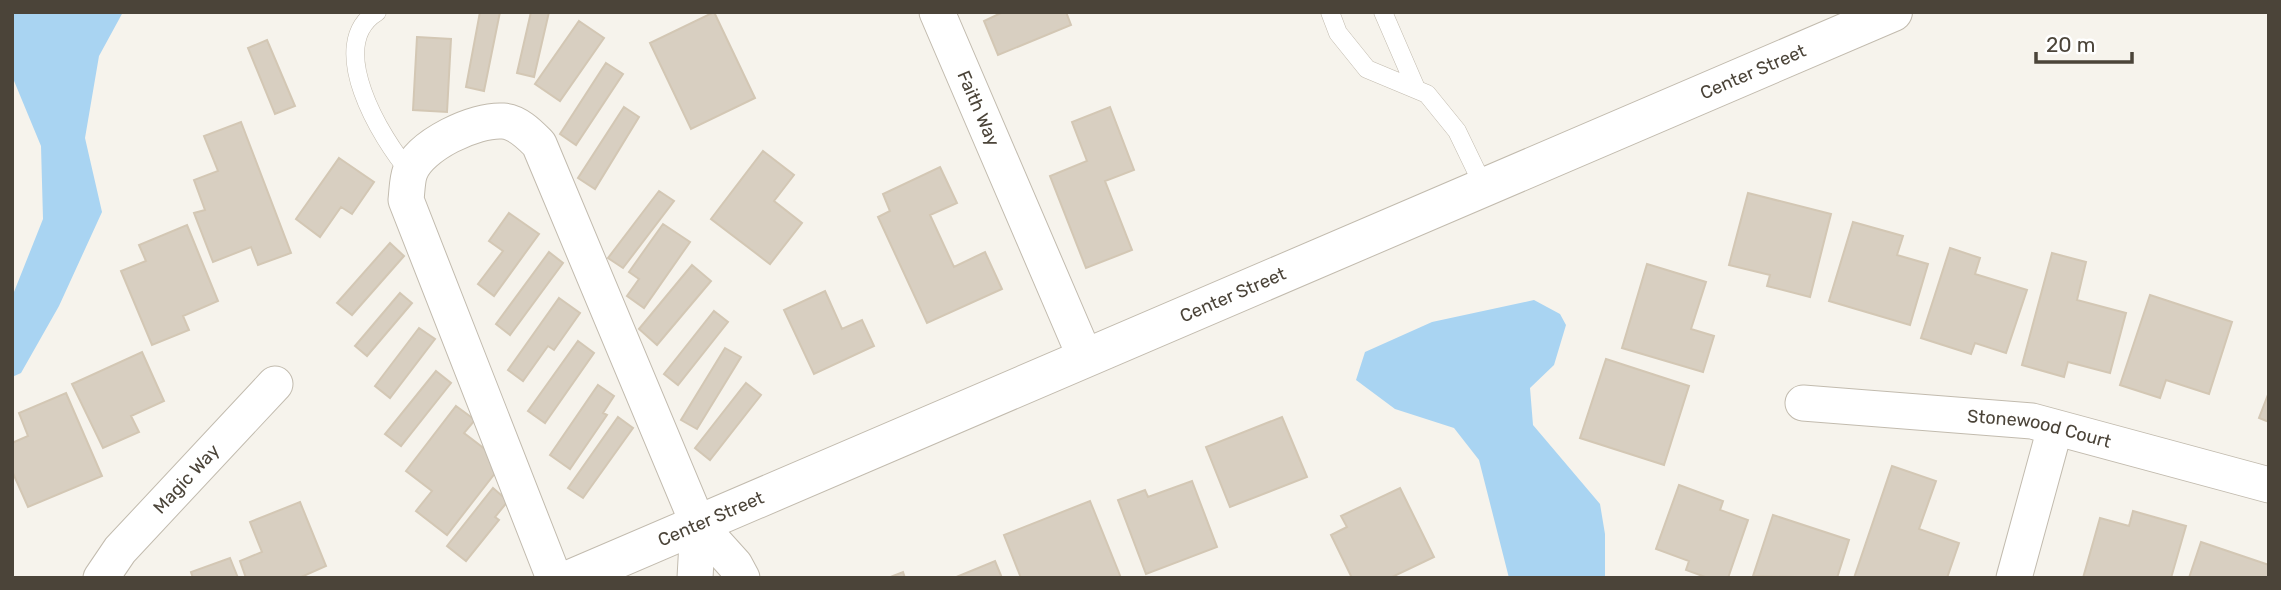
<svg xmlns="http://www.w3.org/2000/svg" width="2281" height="590" viewBox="0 0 2281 590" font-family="Rubik,sans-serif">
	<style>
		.water { fill: #a9d4f2 }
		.building { fill: #d8cfc1; stroke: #d3c7b4; stroke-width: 2 }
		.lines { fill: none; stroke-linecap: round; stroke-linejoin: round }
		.service-casing { stroke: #c2bbae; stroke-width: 19 }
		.minor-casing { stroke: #c2bbae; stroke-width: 37 }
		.tertiary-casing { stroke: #c2bbae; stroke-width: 40 }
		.service { stroke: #fff; stroke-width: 18 }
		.minor { stroke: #fff; stroke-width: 35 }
		.tertiary { stroke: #fff; stroke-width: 38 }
		.labels { text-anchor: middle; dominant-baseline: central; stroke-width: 6; stroke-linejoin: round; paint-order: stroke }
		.street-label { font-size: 18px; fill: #4b4439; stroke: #fff }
	</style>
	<rect width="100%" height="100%" fill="#f6f3ec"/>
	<path class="water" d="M12,12H123L99,56L85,138L102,212L59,306L21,373L12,377V297L43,219L41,146L12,76Z
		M1534,300L1560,314L1566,325L1554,365L1530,388L1533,425L1600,504L1605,534V578H1509L1479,460L1454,428L1395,409L1356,380L1365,352L1432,322Z"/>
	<path class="building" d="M480,12H500L484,91L466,87Z
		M531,12H549L534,77L517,73Z
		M714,12L755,98L691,129L650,43Z
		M1003,12H1066L1071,25L998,55L984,21Z
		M579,21L604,38L560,101L535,84Z
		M417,37L451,39L447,112L413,110Z
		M267,40L295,106L275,114L248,48Z
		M606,63L623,74L576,145L560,134Z
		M624,107L639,117L595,189L578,178Z
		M1110,107L1134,170L1105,181L1132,250L1086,268L1050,176L1087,161L1072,122Z
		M241,122L291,253L258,265L251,247L213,262L194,213L205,210L194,180L218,171L204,136Z
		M763,151L794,175L774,201L802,223L770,264L711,219Z
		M339,158L374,182L352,214L341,207L320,237L296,219Z
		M940,167L957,203L930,215L954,267L985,252L1002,289L927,323L878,217L890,211L883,194Z
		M659,191L674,201L623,268L608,258Z
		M1748,193L1831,214L1810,297L1767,286L1770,275L1729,265Z
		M509,213L539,234L494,296L478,284L503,251L489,241Z
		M1853,222L1903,236L1897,255L1928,264L1910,325L1829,301Z
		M663,224L690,242L644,308L627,296L639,279L629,272Z
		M187,225L218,301L183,316L189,330L152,345L121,271L146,261L139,245Z
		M390,243L404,256L352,315L337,303Z
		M1950,248L1980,258L1975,274L2027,290L2006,353L1975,343L1971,354L1921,338Z
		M549,252L563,263L510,335L496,324Z
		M2052,253L2086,262L2077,300L2126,313L2110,373L2068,362L2064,377L2022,365Z
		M1647,264L1706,282L1691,329L1714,336L1703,372L1622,348Z
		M692,265L711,281L657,345L639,329Z
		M825,291L842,329L862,320L874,346L814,374L784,310Z
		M400,293L412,303L367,356L355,346Z
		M2150,295L2232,322L2209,394L2166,380L2160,398L2120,385Z
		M559,298L580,313L554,350L548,346L523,381L508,370Z
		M714,311L728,322L678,385L664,374Z
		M419,328L435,339L390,398L375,386Z
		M578,341L594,353L545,423L528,411Z
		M725,348L741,357L697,429L681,420Z
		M142,352L164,401L131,416L139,432L103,448L72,384Z
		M1606,359L1689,386L1664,465L1580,438Z
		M436,371L451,383L401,446L385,434Z
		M746,383L761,395L710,460L695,448Z
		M598,385L614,396L603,413L607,415L570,469L550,455Z
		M2269,392V422L2259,418Z
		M66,393L102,476L28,507L12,471V443L28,436L19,413Z
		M456,406L475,420L464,433L503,463L447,535L416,511L432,491L406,471Z
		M618,417L633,428L583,498L568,488Z
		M1282,417L1307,477L1230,507L1206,447Z
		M1892,466L1936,481L1919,529L1959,543L1947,578H1854Z
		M1192,481L1217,547L1146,574L1118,500L1145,490L1148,497Z
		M1679,485L1723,501L1720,510L1748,520L1728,578H1708L1686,570L1689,561L1656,549Z
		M493,488L508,501L495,517L499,520L466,561L447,546Z
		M1400,488L1434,557L1390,578H1352L1331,535L1347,527L1341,516Z
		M1090,501L1121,578H1021L1004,535Z
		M300,502L326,566L299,578H246L240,561L262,552L250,522Z
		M2133,511L2186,526L2171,578H2083L2100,518L2129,526Z
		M1773,515L1849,540L1837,578L1753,576Z
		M2201,542L2269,565V578H2189Z
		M230,558L238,578H193L191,572Z
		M995,561L1002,578H954Z
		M903,572L905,578H888Z"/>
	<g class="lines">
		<defs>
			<path id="service" d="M377,12C324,44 381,139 410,172
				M1330,12L1338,33L1367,69L1427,94L1457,131L1484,187
				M1383,12L1415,86"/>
			<g id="minor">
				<path id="s1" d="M937,12L1085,357"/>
				<path id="s2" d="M1803,403L2032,421L2269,485"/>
				<path id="s3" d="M101,578L120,550L275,384"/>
				<path d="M554,578L406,200C407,192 407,180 410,172C420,145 475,119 503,121C518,122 530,135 539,144L698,524L735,565L742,578"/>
				<path d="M695,578L698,524"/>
				<path d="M2014,578L2055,428"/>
			</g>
			<g id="tertiary">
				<path id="s4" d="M573,578L1893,12"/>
			</g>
		</defs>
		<use href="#service" class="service-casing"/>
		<use href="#minor" class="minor-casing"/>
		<use href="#tertiary" class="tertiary-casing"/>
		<use href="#service" class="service"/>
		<use href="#minor" class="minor"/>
		<use href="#tertiary" class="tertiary"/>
	</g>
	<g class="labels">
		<g class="street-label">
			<text stroke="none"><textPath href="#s4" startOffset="1284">Center Street</textPath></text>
			<text stroke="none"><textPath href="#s1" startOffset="105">Faith Way</textPath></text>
			<text stroke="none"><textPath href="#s4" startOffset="718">Center Street</textPath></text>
			<text stroke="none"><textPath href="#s2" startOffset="238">Stonewood Court</textPath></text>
			<text stroke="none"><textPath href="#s3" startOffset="131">Magic Way</textPath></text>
			<text stroke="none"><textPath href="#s4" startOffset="150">Center Street</textPath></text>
		</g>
	</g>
	<rect width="2281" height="590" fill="none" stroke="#4b4439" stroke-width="28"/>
	<path d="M2036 52v10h96v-10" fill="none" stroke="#4b4439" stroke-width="3.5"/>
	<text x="2046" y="52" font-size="21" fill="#4b4439" stroke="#ffffff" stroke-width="5" paint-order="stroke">20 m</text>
</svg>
